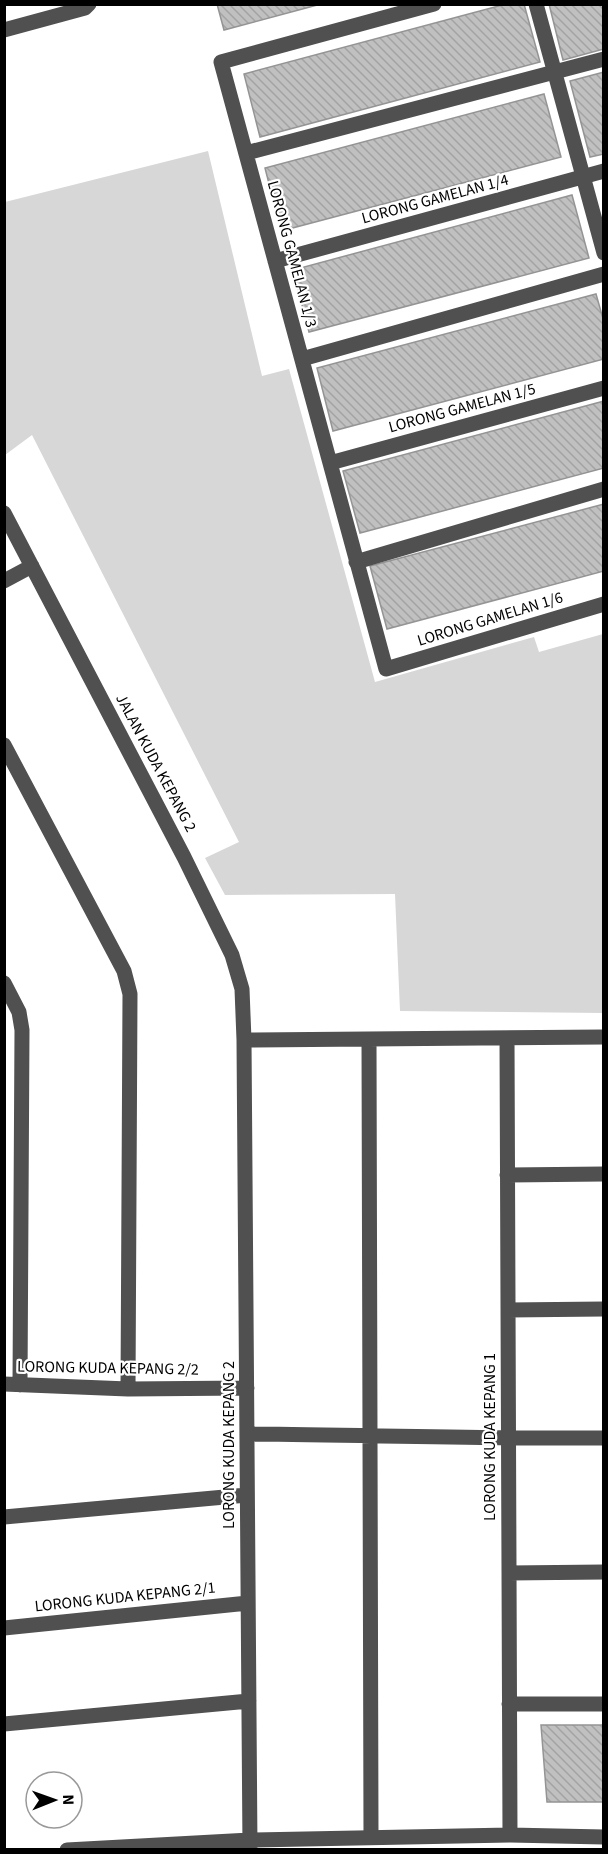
<svg xmlns="http://www.w3.org/2000/svg" width="608" height="1854" viewBox="0 0 608 1854" font-family="'Source Sans 3',sans-serif">
	<style>
		.green { fill: #d7d7d7 }
		.building { fill: url(#building-back-hatch); stroke: #949494; stroke-width: 1.5 }
		.lines { fill: none; stroke-linecap: round; stroke-linejoin: round }
		.minor { stroke: #505050; stroke-width: 15 }
		.labels { text-anchor: middle; dominant-baseline: central; stroke-width: 4.5; stroke-linejoin: round; paint-order: stroke }
		.street-label { font-size: 16px; fill: #000; stroke: #fff }
	</style>
	<defs>
		<pattern id="building-back-hatch" width="6" height="6" patternUnits="userSpaceOnUse" patternTransform="scale(1.5)"><rect width="6" height="6" fill="#c0c0c0"/><path d="M-1 5l2 2M0 0l6 6M5-1l2 2" fill="none" stroke="#a3a3a3"/></pattern>
	</defs>
	<rect width="100%" height="100%" fill="#fff"/>
	<path class="green" d="M208,151L262,376L289,369L375,682L534,637L539,652L603,634V1013L400,1011L395,894L225,895L205,858L239,842L32,435L5,455V202Z"/>
	<path class="building" d="M217,4H321L224,30Z
		M506,4H524L540,62L260,137L244,74Z
		M549,4H604V49L563,60Z
		M604,72V154L590,157L570,81Z
		M544,94L561,157L281,231L265,168Z
		M572,195L589,258L309,332L293,270Z
		M596,294L604,322V359L333,431L317,368Z
		M604,401V468L360,533L343,471Z
		M604,504V571L387,629L370,566Z
		M541,1725H604V1802H547Z"/>
	<g class="lines">
		<path class="minor" d="M434,4L221,62L386,669L604,604
			M536,4L604,253
			M4,30L85,8L89,4
			M246,153L604,59
			M275,261L604,171
			M302,359L604,274
			M330,463L604,388
			M4,513L184,857L232,955L242,989L244,1040L250,1850
			M356,562L604,489
			M4,581L32,566
			M4,745L124,971L130,994L128,1389
			M4,983L19,1012L22,1030L20,1385
			M507,1038L510,1835
			M369,1039L371,1837
			M244,1040L604,1037
			M507,1175L604,1174
			M508,1310L604,1309
			M4,1384L128,1389L247,1388
			M247,1434C366,1435 485,1439 604,1438
			M4,1517L247,1495
			M509,1573L604,1572
			M4,1628L248,1603
			M509,1704H604
			M4,1724L249,1701
			M67,1850L250,1840L510,1835L604,1837"/>
	</g>
	<g class="labels">
		<g class="street-label">
			<text transform="translate(435 199) rotate(-15)">LORONG GAMELAN 1/4</text>
			<text transform="translate(292 254) rotate(75)">LORONG GAMELAN 1/3</text>
			<text transform="translate(462 408) rotate(-15)">LORONG GAMELAN 1/5</text>
			<text transform="translate(490 619) rotate(-17)">LORONG GAMELAN 1/6</text>
			<text transform="translate(156 763) rotate(62)">JALAN KUDA KEPANG 2</text>
			<text transform="translate(108 1368) rotate(1)">LORONG KUDA KEPANG 2/2</text>
			<text transform="translate(490 1437) rotate(-90)">LORONG KUDA KEPANG 1</text>
			<text transform="translate(229 1445) rotate(-90)">LORONG KUDA KEPANG 2</text>
			<text transform="translate(125 1597) rotate(-6)">LORONG KUDA KEPANG 2/1</text>
		</g>
	</g>
	<rect width="608" height="1854" fill="none" stroke="#000000" stroke-width="12"/>
	<g transform="translate(54 1800) rotate(89)"><circle r="28" fill="#ffffff" stroke="#999999" stroke-width="1.5"/>
	<path d="M0-4.5L10 22L0 15L-10 22Z" fill="#000000"/>
	<text y="-9" font-size="16" font-weight="bold" text-anchor="middle" fill="#000000">N</text>
	</g>
</svg>
